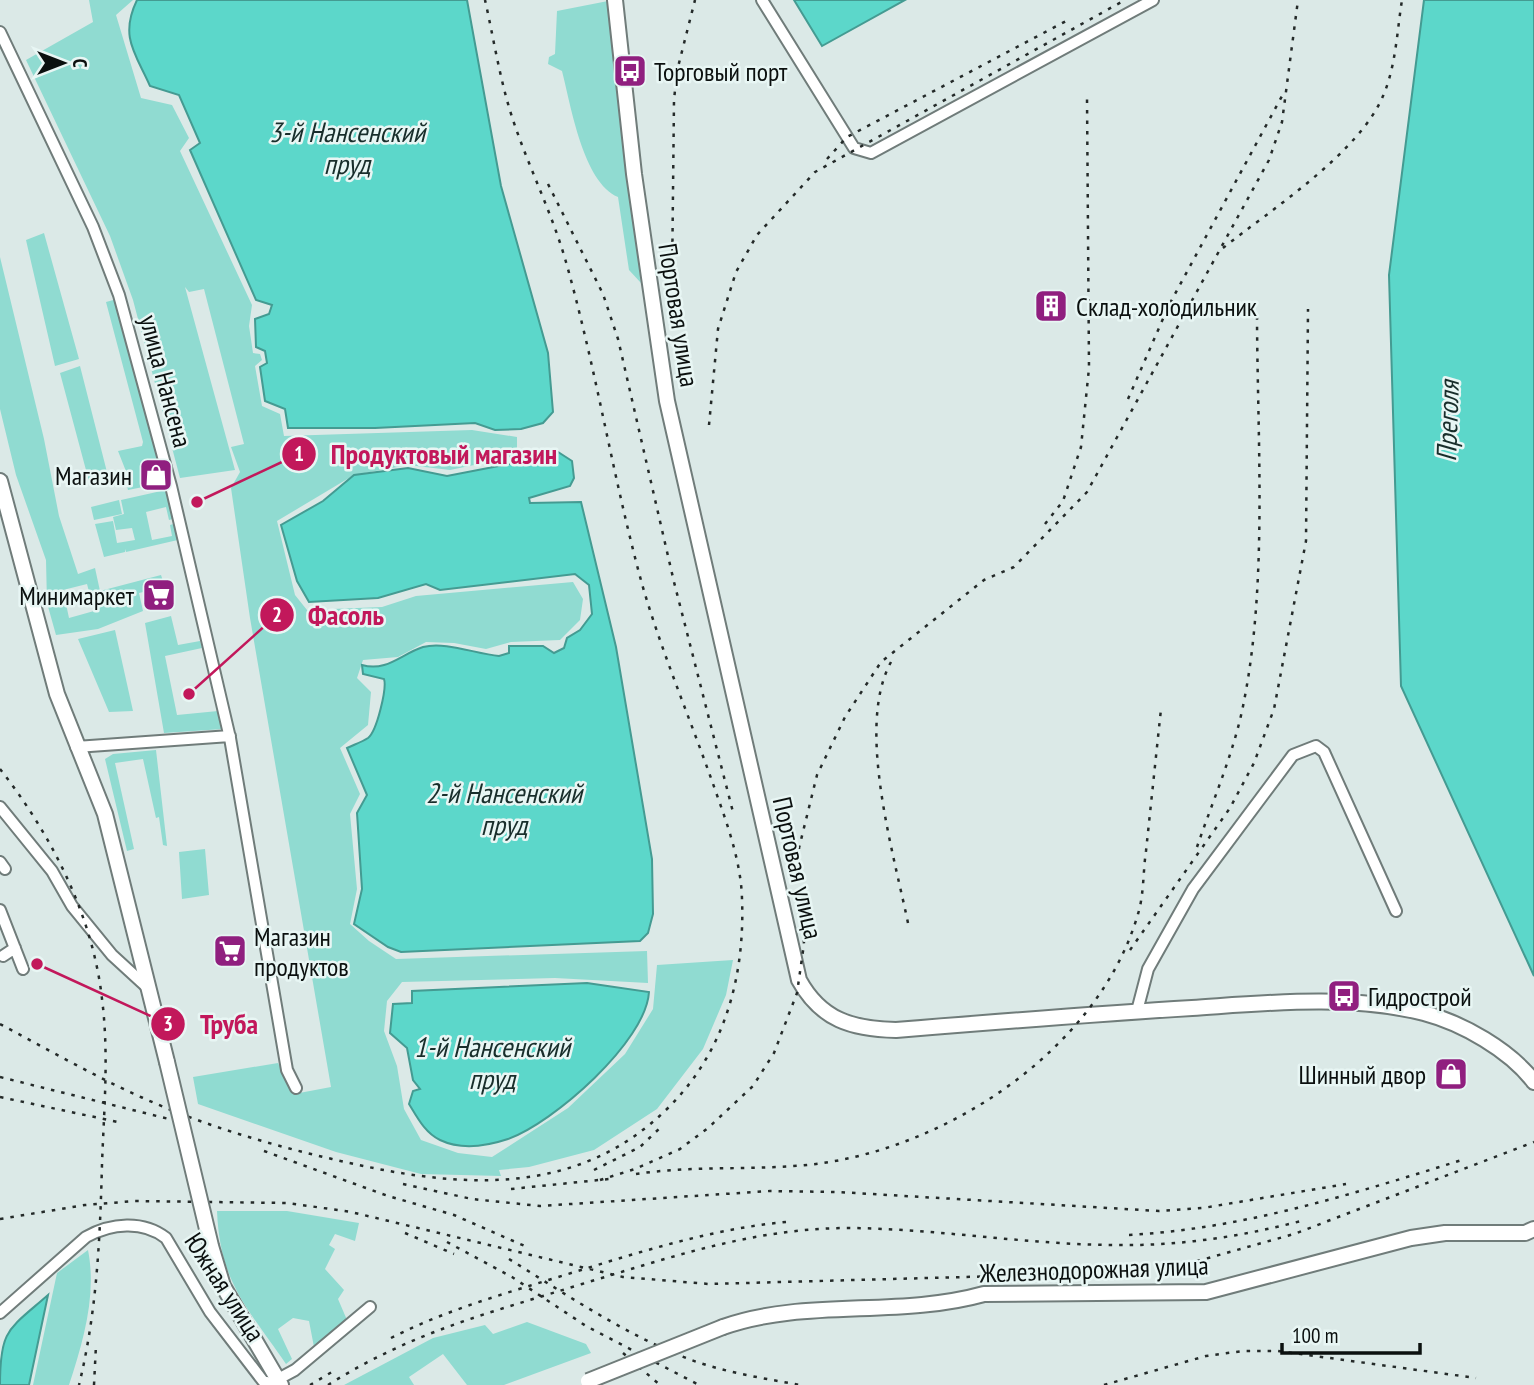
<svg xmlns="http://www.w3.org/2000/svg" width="1534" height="1385" viewBox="0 0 1534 1385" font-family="'PT Sans Narrow',sans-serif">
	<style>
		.green { fill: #90dbd1; fill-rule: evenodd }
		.water { fill: #5cd7ca; stroke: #449b92; stroke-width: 2 }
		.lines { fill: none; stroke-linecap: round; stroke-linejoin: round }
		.minor-casing { stroke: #707c7a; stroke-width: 14 }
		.major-casing { stroke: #707c7a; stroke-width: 18 }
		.minor { stroke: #fff; stroke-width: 10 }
		.major { stroke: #fff; stroke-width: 14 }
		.rail { stroke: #242a29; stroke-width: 2.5; stroke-dasharray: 3.5 7; stroke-linecap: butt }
		.major-bridge-casing { stroke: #707c7a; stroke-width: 18; stroke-linecap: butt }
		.major-bridge { stroke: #fff; stroke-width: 14 }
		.labels { text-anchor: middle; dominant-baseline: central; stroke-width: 5; stroke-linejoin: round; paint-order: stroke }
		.poi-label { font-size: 26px; fill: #0b100f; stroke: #e8f6f4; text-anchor: start }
		.street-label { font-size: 26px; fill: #0b100f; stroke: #e8f6f4 }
		.water-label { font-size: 28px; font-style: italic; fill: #182e2b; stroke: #e8f6f4 }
		.leader { fill: none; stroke: #c2185b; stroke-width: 2.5 }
		.callout-dot { fill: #c2185b; stroke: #e8f6f4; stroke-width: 2.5 }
		.mark-label { font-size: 21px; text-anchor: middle; font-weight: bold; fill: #fff }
		.callout-label { font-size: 28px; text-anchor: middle; font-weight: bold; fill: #c2185b; stroke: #e8f6f4; stroke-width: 5; stroke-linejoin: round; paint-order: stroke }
	</style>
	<rect width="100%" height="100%" fill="#dbe9e7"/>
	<path class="green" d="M89,0H133L116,15L141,98L172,105L189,138L180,151L252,305L249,326L253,353L260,354L262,360L255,366L262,406L280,414L284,436L472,430L517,437V456L450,470L408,465L354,475L277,521L295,595L307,610L382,607L416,596L573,582L583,599L580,620L560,640L511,642L486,649L454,643L426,642L398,657L363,660L357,678L371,692L368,725L340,748L360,794L350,814L357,889L350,924L369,941L396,959L647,951L648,983L555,978L402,982L387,1001L384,1031L397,1066L404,1109L421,1140L458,1153L492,1157L568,1108L625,1054L653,1009L657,965L733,960L726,995L703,1049L657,1109L594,1150L529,1167L499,1170L501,1176L421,1174L336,1152L198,1104L193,1077L278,1063L294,1094L331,1087L250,618L231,488L240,472L231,447L244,444L204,289L189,292L185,287L235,470L180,478L133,300L110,236L26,60L93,22Z
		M608,1L641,283L629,270L618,197C583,182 571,106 562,71L548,64L549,57L555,54L557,11Z
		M44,233L79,359L55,366L26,240Z
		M0,257L44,439L59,516L78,574L95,568L100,591L161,575L165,587L139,593L143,611L98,629L56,635L47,603L46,560L16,475L0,409ZM87,584L94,611L69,618L63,590Z
		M117,299L162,463L149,468L153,485L128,490L127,486L131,484L118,451L142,446L143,442L106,302Z
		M80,366L109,480L90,485L60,373Z
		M170,489L176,518L169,520L166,507L146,512L152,540L172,536L170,525L177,523L182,539L126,552L125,549V552L104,557L95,524L113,521L117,543L135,540L132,528L116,530L113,517L124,514L121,500Z
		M119,500L122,514L94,520L91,507Z
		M171,616L178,645L200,641L202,648L165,656L177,715L218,711L223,729L164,733L145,623Z
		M115,630L133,711L109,712L78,639Z
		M156,750L167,846L163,845L159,817L156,818L143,759L115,763L134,849L127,851L105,759L113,754Z
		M205,849L209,895L182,899L179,852Z
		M217,1211H287L359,1223L355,1241L335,1234L329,1245L335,1249L325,1269L344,1290L338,1299L347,1320L314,1347L309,1321L293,1318L278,1329L292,1359L286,1364C247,1307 220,1283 217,1211Z
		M88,1250C97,1295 83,1342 69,1385H33L57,1273Z
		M527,1322L586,1344L591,1353L504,1385H467L443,1354L409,1377L414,1385H344L433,1338L485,1325L493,1334Z"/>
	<path class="water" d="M137,0H467L501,186L548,353L553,412L543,423L521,429L495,430L475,423L375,428H288L285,409L265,401L260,367L267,363L265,351L256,347L255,319L269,314L272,305L256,300L190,150L200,143L179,95L150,86C136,54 119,37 137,0Z
		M794,0H905L822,46Z
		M1424,0H1534V976L1401,686L1389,275Z
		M539,452H558L572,461L574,478L570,486L529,498L530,503L581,502L616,647L652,859L653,914L648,933L640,941L401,952L388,947L354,924L362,889L357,813L367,795L347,748C353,745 362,742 368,738C377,731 387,688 384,679L363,674L362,665C387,672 401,654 423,647C445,641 476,654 499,656L509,653V646H543L554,653L564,648L567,638L580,630L592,614L589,585L575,574L440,590L426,584L378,598L309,602L297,581L281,525L323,501L354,475L408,468L447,476L509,464Z
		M587,983L649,992C646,1042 553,1123 508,1139C487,1146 461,1150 440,1140C425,1133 417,1117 409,1104L413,1091L420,1089L413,1080L407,1048L390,1033L393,1004L412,1003V991Z
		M48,1295L29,1385H0C0,1329 8,1330 48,1295Z"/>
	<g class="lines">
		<defs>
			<path id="minor" d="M762,0L854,148L871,153L1153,0
				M0,32L93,227L119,295L171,486L230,738L287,1070L296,1088
				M76,747L230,736
				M0,807L52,871L72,906L112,955L148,988
				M0,862L5,869
				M0,910L23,969
				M3,956L15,948
				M1137,1011L1148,969L1193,889L1293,755L1316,746L1324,752L1396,911
				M0,1313L86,1237C111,1223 143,1220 166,1238L210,1312L263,1381L271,1383L295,1370L370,1307"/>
			<path id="major" d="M615,0L634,174L667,401L799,980C821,1020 852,1029 896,1030C994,1022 1093,1014 1192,1008C1267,1003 1349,994 1424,1013C1462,1023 1510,1050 1534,1082
				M0,481L57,694L105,814L167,1062
				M211,1246L223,1286L281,1385
				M723,1327C805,1298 898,1318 984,1294L1206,1292L1411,1238L1445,1233H1525L1534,1229"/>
		</defs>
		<use href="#minor" class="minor-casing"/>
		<use href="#major" class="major-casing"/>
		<use href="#minor" class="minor"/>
		<use href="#major" class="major"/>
		<path class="rail" d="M827,159L847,137L1068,20
			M548,184L603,294L618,339L674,582L734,816
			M1223,248C1272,209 1359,153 1383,96C1396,66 1397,31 1402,0
			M672,284L674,100L677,71L695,0
			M1128,399L1169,305L1282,96
			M709,425L718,329L736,272L757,235L815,172L1125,0
			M1045,524L1063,501L1081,447L1089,368L1087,96
			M891,662C855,727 895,857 909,928
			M0,769C51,834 93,916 102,999C109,1054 104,1109 102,1164C100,1239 97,1311 79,1385
			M1197,847C1213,800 1235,750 1244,701C1268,580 1257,434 1257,310
			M1130,950L1230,808L1254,763L1274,709L1306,541L1308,309
			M0,1024C47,1049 94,1076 143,1098C203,1125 267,1144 332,1159C451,1187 574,1202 669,1107C725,1051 745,976 742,899C741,859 725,818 712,781C689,716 661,650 642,584C613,478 596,368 566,262C552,213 529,168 513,120C500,81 494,40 485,0
			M0,1077L181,1122
			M0,1097L118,1122
			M264,1151L388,1196L454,1215L527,1247
			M594,1170L640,1147L661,1127
			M636,1174C695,1165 757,1171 816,1164C950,1147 1099,1048 1138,914C1144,895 1143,871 1146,851C1151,804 1156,756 1161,709
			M600,1180L635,1169L680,1149L708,1128L753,1086L774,1053L797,993L804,944L799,848L817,775L845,717L881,662L984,580L1014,567L1087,492L1269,160L1282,122L1298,0
			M403,1184L472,1199L540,1206L770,1191L838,1192L1159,1211L1203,1208L1346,1184
			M511,1189L609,1179
			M0,1219L85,1205L135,1201L288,1203L351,1212L623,1277L709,1284L1074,1274L1194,1262L1294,1234L1534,1142
			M405,1233L454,1254
			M1129,1235C1243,1229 1356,1193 1465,1159
			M447,1242L512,1277L586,1326L699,1385
			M509,1259C567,1295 623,1333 686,1358C722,1372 762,1378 800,1385
			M391,1338C448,1309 507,1293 568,1274C640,1252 711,1229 786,1222
			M623,1353L660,1385
			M94,1385L96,1345
			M310,1385L337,1369
			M328,1385C412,1332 489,1313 582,1284C668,1258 752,1229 844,1228C935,1228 1026,1245 1118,1245C1181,1246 1244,1236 1305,1220
			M1104,1385L1206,1356L1243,1351H1278L1476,1378"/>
		<defs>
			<path id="major-bridge" d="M167,1062L211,1246
				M588,1381L723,1327"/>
		</defs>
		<use href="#major-bridge" class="major-bridge-casing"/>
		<use href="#major-bridge" class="major-bridge"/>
	</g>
	<defs>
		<symbol id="bus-square" viewBox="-11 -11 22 22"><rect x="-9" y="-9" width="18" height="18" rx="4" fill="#901f7f" stroke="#e8f6f4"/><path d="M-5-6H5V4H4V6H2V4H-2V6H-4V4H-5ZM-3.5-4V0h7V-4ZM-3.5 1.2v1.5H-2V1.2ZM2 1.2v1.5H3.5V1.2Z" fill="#fff"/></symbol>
		<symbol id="building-square" viewBox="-11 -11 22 22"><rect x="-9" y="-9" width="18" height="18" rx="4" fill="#901f7f" stroke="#e8f6f4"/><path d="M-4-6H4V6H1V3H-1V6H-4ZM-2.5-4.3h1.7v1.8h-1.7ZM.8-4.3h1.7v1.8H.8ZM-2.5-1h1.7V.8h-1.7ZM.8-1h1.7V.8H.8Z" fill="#fff"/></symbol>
		<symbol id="shop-square" viewBox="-11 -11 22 22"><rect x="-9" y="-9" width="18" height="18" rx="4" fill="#901f7f" stroke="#e8f6f4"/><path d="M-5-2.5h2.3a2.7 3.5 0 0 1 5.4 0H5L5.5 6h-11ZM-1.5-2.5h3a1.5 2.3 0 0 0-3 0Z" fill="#fff"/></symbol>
		<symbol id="supermarket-square" viewBox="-11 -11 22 22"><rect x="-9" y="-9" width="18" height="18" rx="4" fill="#901f7f" stroke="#e8f6f4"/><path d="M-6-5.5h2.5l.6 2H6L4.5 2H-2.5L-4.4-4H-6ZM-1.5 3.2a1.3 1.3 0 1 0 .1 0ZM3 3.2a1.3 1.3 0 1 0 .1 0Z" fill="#fff"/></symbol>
	</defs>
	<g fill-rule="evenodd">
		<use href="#bus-square" x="611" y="52" width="38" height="38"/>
		<use href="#building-square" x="1032" y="287" width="38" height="38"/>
		<use href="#shop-square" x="137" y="456" width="38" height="38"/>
		<use href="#supermarket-square" x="140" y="576" width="38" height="38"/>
		<use href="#supermarket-square" x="211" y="932" width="38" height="38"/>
		<use href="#bus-square" x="1325" y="977" width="38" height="38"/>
		<use href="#shop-square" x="1432" y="1055" width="38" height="38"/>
	</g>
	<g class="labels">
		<g class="poi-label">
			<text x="654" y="71">Торговый порт</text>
			<text x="1076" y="306">Склад-холодильник</text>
			<text x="132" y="475" text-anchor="end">Магазин</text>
			<text x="134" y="595" text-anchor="end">Минимаркет</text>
			<text x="254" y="936">Магазин<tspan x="254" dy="30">продуктов</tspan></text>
			<text x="1368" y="996">Гидрострой</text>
			<text x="1426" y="1074" text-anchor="end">Шинный двор</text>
		</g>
		<g class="street-label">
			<text transform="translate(679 315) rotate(81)">Портовая улица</text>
			<text transform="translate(166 381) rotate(75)">улица Нансена</text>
			<text transform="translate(798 868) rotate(77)">Портовая улица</text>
			<text transform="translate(1094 1269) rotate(-2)">Железнодорожная улица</text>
			<text transform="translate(225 1287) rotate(57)">Южная улица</text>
		</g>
		<g class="water-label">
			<text x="347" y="131">3-й Нансенский<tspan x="347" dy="32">пруд</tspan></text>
			<text transform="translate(1447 421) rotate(-88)">Преголя</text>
			<text x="504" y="792">2-й Нансенский<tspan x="504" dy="32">пруд</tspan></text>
			<text x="492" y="1046">1-й Нансенский<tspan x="492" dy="32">пруд</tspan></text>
		</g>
	</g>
	<path class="leader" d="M197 502L299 454M189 694L277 615M37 964L168 1024"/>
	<g class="callout-dot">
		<circle cx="197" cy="502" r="7"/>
		<circle cx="189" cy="694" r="7"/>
		<circle cx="37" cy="964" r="7"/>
		<circle cx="299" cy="454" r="18"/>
		<circle cx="277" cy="615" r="18"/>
		<circle cx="168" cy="1024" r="18"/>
	</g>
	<g class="mark-label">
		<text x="299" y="461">1</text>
		<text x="277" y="622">2</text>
		<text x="168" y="1031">3</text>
	</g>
	<g class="callout-label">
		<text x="444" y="464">Продуктовый магазин</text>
		<text x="346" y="625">Фасоль</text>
		<text x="229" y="1034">Труба</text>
	</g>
	<g transform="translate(63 63) rotate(90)" stroke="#e8f6f4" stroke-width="5" paint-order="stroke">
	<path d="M0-5L12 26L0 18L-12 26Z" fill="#0b100f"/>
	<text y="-10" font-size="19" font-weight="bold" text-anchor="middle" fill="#0b100f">С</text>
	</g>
	<path d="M1282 1343v10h138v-10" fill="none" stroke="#0b100f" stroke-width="3.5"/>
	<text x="1292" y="1343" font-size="21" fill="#0b100f" stroke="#e8f6f4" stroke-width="5" paint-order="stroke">100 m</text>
</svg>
